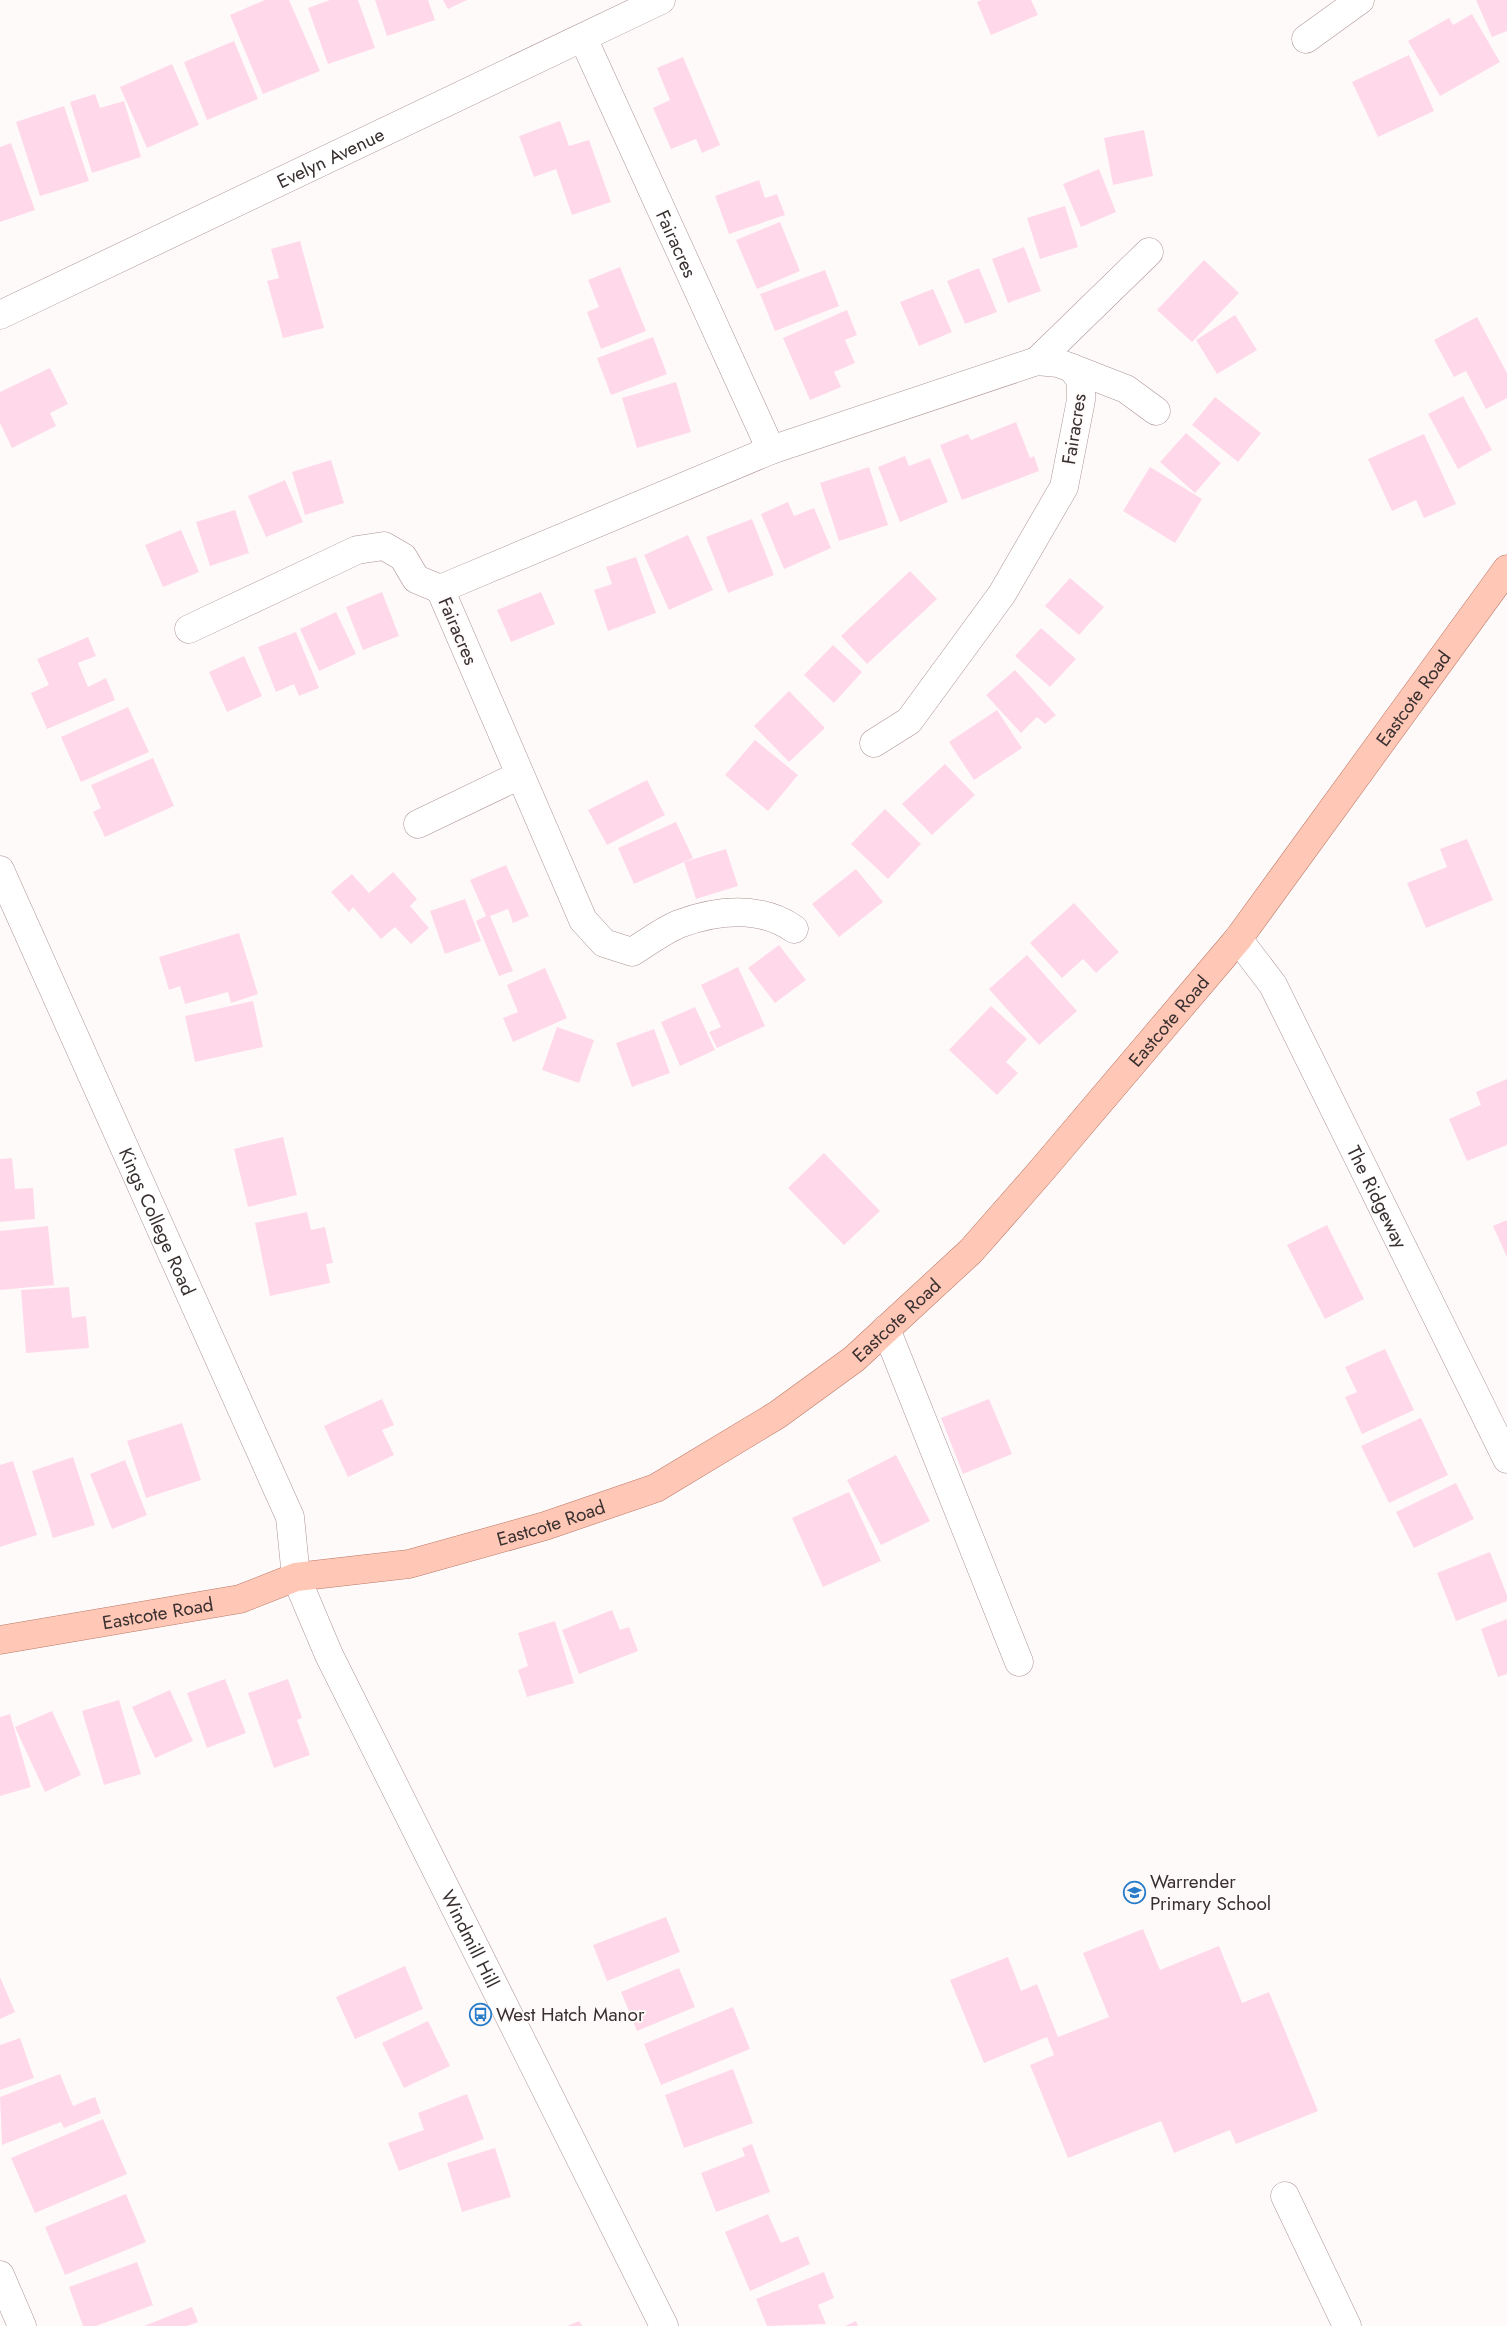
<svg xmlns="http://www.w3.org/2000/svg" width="1507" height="2326" viewBox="0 0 1507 2326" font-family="Jost,sans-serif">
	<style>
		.building { fill: #ffd9ea }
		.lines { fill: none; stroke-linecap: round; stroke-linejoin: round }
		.minor-casing { stroke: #ac9496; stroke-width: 29 }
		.major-casing { stroke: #ba7967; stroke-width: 29 }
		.minor { stroke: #fff; stroke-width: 28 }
		.major { stroke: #ffc7b6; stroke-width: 28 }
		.labels { text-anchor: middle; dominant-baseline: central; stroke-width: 4; stroke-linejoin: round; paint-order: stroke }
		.street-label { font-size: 19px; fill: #393030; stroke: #fffafa }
		.poi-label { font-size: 19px; fill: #393030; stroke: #fffafa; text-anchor: start }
	</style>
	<rect width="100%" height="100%" fill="#fffafa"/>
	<path class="building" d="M265,0H289L320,71L263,94L230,15Z
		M330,0H358L375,48L328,64L308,8Z
		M375,0H428L435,20L387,36Z
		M443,0H467L448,9Z
		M982,0H1031L1038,15L991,35L977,2Z
		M1476,0H1507V31L1492,37Z
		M1472,14L1500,62L1440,96L1408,41L1449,18L1453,25Z
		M234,41L258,99L207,120L184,62Z
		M1409,55L1434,111L1378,137L1352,82Z
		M683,57L720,145L702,153L696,139L671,149L653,108L670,100L657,68Z
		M172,64L199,125L147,148L120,87Z
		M95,94L100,108L124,101L141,157L92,173L70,102Z
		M64,106L89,181L40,196L16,122Z
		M560,121L569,146L589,140L611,202L572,215L556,169L534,177L519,136Z
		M1144,130L1153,176L1113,185L1104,138Z
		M11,143L35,210L0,222V147Z
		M1099,169L1116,212L1081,227L1063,184Z
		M759,180L765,198L777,194L785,215L729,234L715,196Z
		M1065,206L1078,247L1040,259L1027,218Z
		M780,222L800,271L757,289L736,240Z
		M300,241L324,328L283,338L267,281L279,278L271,249Z
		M1024,247L1041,291L1008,303L992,259Z
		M1204,260L1239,293L1192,342L1157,310Z
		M620,267L646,331L601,349L587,312L599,307L588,280Z
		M979,268L997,312L965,324L947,281Z
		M825,270L839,306L775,331L760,294Z
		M933,289L952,332L919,346L900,302Z
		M847,310L857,335L845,340L855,363L834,372L841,387L810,400L783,338Z
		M1235,315L1257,350L1217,374L1196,340Z
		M1477,317L1507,373V398L1486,409L1466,371L1454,377L1434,340Z
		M653,337L667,374L611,395L597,358Z
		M50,368L68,404L50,413L56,426L12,448L0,423V392Z
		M676,382L691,432L637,448L622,398Z
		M1463,396L1492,450L1458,469L1428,414Z
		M1215,397L1261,433L1238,462L1192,425Z
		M1016,422L1030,458L1034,456L1039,471L962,500L940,445L968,434L971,440Z
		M1186,433L1221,463L1195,493L1160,462Z
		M1424,434L1456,504L1424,518L1416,500L1392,511L1368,459Z
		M905,456L909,466L930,458L948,502L900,522L878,467Z
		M331,460L344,503L305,515L292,472Z
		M869,467L888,525L839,541L820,483Z
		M1150,467L1202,499L1175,543L1123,511Z
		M285,480L303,522L266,537L248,496Z
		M788,502L794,516L814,508L831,548L784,569L761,514Z
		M235,510L249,553L210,566L196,522Z
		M752,519L774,575L728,593L706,537Z
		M181,530L199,572L163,587L145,545Z
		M688,535L713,590L669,610L644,555Z
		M636,557L656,613L608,631L594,590L612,584L606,567Z
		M910,571L937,599L867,664L841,636Z
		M1070,578L1104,607L1079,635L1045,606Z
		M382,592L399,636L363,650L346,607Z
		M541,592L555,624L511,642L497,610Z
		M336,612L356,654L319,671L300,629Z
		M1041,628L1076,659L1050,687L1015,656Z
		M296,632L319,688L299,696L294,684L276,692L258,647Z
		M88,637L96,656L78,663L88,687L106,678L115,700L47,729L31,693L49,685L37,659Z
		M833,645L862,672L834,703L804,675Z
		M244,656L262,696L227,712L209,672Z
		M1015,670L1056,715L1045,724L1037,717L1021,733L986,695Z
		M789,691L825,728L789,762L754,726Z
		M128,707L149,752L81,782L61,737Z
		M997,710L1022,748L974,780L949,742Z
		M755,740L798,775L768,811L725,775Z
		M153,758L174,806L105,837L93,812L101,808L91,785Z
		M945,764L975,795L932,835L902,804Z
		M647,780L665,815L607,845L588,810Z
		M885,809L921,844L888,879L851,844Z
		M676,822L693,858L634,884L618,848Z
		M1467,839L1493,900L1426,928L1407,883L1447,867L1440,849Z
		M726,849L738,886L696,899L684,862Z
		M506,865L529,916L513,923L508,909L490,916L513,971L499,976L476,921L486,916L470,880Z
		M856,869L883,902L839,937L812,904Z
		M393,872L417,899L410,906L429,928L411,944L395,927L381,939L353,907L349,912L331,892L352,874L369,893Z
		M465,899L481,941L445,954L430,911Z
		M1074,903L1119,952L1096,973L1083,959L1062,978L1030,943Z
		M239,933L258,994L231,1003L228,992L185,1004L180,986L169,990L159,957Z
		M779,945L806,980L775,1003L748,968Z
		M1027,955L1077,1011L1039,1045L989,989Z
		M738,967L765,1026L717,1048L709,1032L721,1027L701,985Z
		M545,968L567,1018L513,1042L503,1018L518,1012L507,985Z
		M253,1001L263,1047L195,1062L185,1016Z
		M991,1006L1027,1039L1006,1062L1018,1073L997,1095L949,1050Z
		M695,1007L715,1050L680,1066L661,1022Z
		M557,1027L594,1040L579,1083L542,1070Z
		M654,1029L670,1073L632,1087L616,1043Z
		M1507,1079V1145L1467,1161L1449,1119L1481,1105L1476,1092Z
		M283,1137L297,1195L248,1207L234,1149Z
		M824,1153L880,1211L844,1245L788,1188Z
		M12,1158L15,1189L33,1188L35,1219L0,1222V1159Z
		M307,1212L311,1230L325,1227L333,1263L326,1264L330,1283L270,1296L255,1223Z
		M1507,1220V1257L1493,1226Z
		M1327,1225L1364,1299L1325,1319L1287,1245Z
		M48,1226L54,1285L0,1290V1231Z
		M69,1287L72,1318L86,1316L89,1348L26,1353L21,1290Z
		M1385,1349L1414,1410L1362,1434L1345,1397L1357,1392L1345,1367Z
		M382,1399L394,1425L382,1430L394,1455L348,1477L324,1426Z
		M989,1399L1012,1454L963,1474L941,1418Z
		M1421,1418L1448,1475L1389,1503L1361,1446Z
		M182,1423L201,1480L146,1498L127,1441Z
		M896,1455L930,1521L881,1545L847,1480Z
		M73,1457L95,1525L53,1538L32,1471Z
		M125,1460L147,1515L112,1529L90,1474Z
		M13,1461L37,1535L0,1547V1465Z
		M1456,1483L1474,1519L1414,1548L1396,1512Z
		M849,1492L881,1561L823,1587L792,1518Z
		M1490,1552L1507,1595V1601L1456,1621L1437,1573Z
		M612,1610L620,1630L629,1627L638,1651L579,1674L562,1630Z
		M1507,1619V1674L1498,1677L1481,1629Z
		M555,1621L574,1683L527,1697L518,1670L528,1666L518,1633Z
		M225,1679L246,1733L207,1748L187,1693Z
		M288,1679L302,1718L297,1720L310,1755L274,1768L248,1693Z
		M170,1690L193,1741L155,1758L132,1707Z
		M119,1700L141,1774L104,1785L82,1711Z
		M52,1711L81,1775L45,1792L15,1727Z
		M10,1714L31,1787L0,1796V1717Z
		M666,1917L680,1952L607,1981L593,1945Z
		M1143,1929L1160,1970L1219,1946L1242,2003L1269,1992L1318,2111L1236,2144L1230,2130L1174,2153L1161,2121L1068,2158L1030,2065L1054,2055L1047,2037L984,2063L950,1980L1008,1957L1021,1991L1037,1984L1058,2037L1109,2017L1083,1953Z
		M405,1966L423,2009L355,2039L336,1997Z
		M679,1968L695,2007L637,2031L621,1992Z
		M0,1977L15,2012L0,2019Z
		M733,2007L750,2049L661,2085L644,2044Z
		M428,2021L450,2066L404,2088L382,2043Z
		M20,2038L34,2078L0,2090V2045Z
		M733,2069L753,2123L684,2148L665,2095Z
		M60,2074L73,2106L95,2097L101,2113L64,2128L61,2122L2,2145L0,2097Z
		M467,2094L484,2139L399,2171L388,2143L424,2130L418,2113Z
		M103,2119L127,2174L35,2213L11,2158Z
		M752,2144L770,2192L716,2212L701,2173L745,2156L742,2148Z
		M495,2148L511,2197L462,2212L447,2163Z
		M126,2194L146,2242L65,2275L45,2227Z
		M768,2214L781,2243L798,2236L810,2264L750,2291L725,2232Z
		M137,2262L153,2305L96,2326H83L69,2287Z
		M824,2272L834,2298L818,2305L826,2324L767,2326L756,2299Z
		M192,2307L198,2322L187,2326H144Z
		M579,2321L582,2326H567Z
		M856,2321L858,2326H845Z"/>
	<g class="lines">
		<defs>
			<g id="minor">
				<path id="s1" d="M583,38L771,450"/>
				<path d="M1306,39L1360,0"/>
				<path id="s2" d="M0,315L661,0"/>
				<path d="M1037,361L1149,252"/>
				<path d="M1072,368L1126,389L1156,411"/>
				<path d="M189,629L357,550L384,546L403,557L416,579L440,589"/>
				<path d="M418,824L520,775"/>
				<path id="s3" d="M0,870L290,1517L296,1577L329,1655L664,2326"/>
				<path d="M794,929C760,905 716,910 679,924C662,931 647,943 632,952L604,943L583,920L440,589L771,450L1037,361L1058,363L1072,368L1081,381V400L1064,487L1002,594L909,721L874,743"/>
				<path id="s4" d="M1238,939L1273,985L1507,1459"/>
				<path d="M886,1329L1019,1662"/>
				<path d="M1285,2196L1347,2326"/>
				<path d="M0,2275L22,2326"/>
			</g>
			<g id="major">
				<path id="s5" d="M0,1640L240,1599L296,1577L409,1564L545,1526L656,1488L777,1415L854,1359L971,1251L1042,1170L1238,939L1507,569"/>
			</g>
		</defs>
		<use href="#minor" class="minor-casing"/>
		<use href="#major" class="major-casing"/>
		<use href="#minor" class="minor"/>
		<use href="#major" class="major"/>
	</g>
	<defs>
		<symbol id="school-ring" viewBox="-11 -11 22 22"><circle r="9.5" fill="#fffafa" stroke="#277bc9" stroke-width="1.5"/><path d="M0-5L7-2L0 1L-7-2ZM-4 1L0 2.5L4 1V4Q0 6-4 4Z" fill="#277bc9"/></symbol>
		<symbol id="bus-ring" viewBox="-11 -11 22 22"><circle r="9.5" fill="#fffafa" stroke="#277bc9" stroke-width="1.5"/><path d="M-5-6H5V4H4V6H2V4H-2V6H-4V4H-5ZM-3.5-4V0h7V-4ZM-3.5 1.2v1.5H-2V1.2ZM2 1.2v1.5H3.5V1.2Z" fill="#277bc9"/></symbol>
	</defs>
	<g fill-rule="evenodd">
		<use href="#school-ring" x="1122" y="1880" width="25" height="25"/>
		<use href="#bus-ring" x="468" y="2002" width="25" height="25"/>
	</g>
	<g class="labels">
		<g class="street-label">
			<text stroke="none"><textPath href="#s2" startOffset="366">Evelyn Avenue</textPath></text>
			<text stroke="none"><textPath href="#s1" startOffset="226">Fairacres</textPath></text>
			<text transform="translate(1074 429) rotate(-81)">Fairacres</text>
			<text transform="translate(458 631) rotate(67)">Fairacres</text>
			<text stroke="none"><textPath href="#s5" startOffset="1780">Eastcote Road</textPath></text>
			<text stroke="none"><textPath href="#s5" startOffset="1375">Eastcote Road</textPath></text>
			<text stroke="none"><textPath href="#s4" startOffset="294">The Ridgeway</textPath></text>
			<text stroke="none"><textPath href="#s3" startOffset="385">Kings College Road</textPath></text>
			<text stroke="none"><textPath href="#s5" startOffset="970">Eastcote Road</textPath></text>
			<text stroke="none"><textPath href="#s5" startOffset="565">Eastcote Road</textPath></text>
			<text stroke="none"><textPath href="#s5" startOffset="160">Eastcote Road</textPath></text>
			<text stroke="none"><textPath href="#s3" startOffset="1171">Windmill Hill</textPath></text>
		</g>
		<g class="poi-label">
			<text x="1150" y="1881">Warrender<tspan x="1150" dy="22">Primary School</tspan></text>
			<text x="496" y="2014">West Hatch Manor</text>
		</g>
	</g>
</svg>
